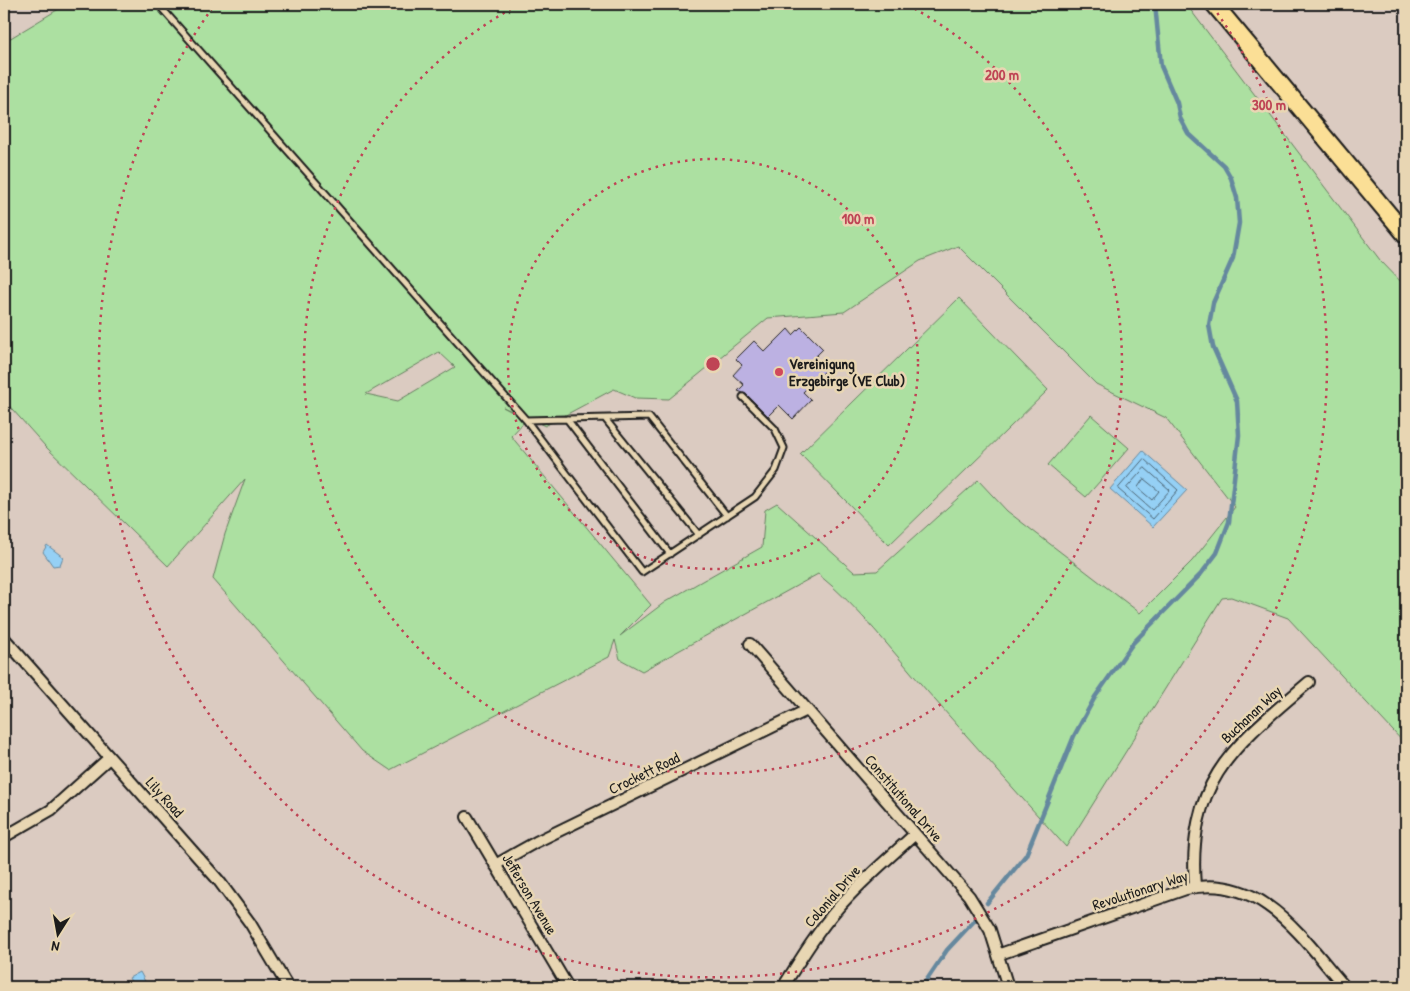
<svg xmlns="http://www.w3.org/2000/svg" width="1410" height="991" viewBox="0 0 1410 991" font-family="'Patrick Hand',sans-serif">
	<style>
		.green { fill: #ace0a1; stroke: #647e5e; fill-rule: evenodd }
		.water { fill: #95d0f5; stroke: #65889e }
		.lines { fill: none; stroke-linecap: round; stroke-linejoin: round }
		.shore { stroke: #4c6473; stroke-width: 1 }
		.stream { stroke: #65889e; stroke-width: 4.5 }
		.building { fill: #bcb1e2; stroke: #1c1c1c }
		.lane-casing { stroke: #1c1c1c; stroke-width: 9 }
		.street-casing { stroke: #1c1c1c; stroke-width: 14 }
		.primary-casing { stroke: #1c1c1c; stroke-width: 20 }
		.lane { stroke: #e8d6b3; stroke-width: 5 }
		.street { stroke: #e8d6b3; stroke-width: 10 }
		.primary { stroke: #fbdf96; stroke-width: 16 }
		.ring { fill: none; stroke: #bf4455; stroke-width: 2.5; stroke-dasharray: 2.5 5 }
		.poi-dot { fill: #d1495b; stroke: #e8d6b3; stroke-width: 2 }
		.labels { text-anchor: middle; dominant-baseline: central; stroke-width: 5; stroke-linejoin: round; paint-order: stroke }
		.poi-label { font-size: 15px; font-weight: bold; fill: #1c1c1c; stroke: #e8d6b3; text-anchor: start }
		.street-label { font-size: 15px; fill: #1c1c1c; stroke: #e8d6b3 }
		.centre { fill: #bf4455; stroke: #e8d6b3; stroke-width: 2.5 }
		.ring-label { font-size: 15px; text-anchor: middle; font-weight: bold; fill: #bf4455; stroke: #e8d6b3; stroke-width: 5; stroke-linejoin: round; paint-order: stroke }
	</style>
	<rect width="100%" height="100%" fill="#dbcbc1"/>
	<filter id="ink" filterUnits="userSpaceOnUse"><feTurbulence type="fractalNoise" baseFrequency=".02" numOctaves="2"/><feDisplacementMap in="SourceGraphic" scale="10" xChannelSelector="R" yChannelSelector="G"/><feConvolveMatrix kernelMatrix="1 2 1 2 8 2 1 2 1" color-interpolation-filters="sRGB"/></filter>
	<g filter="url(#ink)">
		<path class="green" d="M67,4H1186L1380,260L1406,287V745L1288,618L1231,597L1222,598L1066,847C1019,795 973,743 927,691C892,651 859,607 818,574L642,671L620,659L615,640L609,657L390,770L362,751L213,579L225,534L245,479L168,566L45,446L4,400V42ZM958,246L1096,384L1166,418L1235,507L1192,561L1140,613L1007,511L978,480L877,571L854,572L777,503L765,510L762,547L665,602L620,636L651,605L511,436L526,420L503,407L545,426L614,389L635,398L669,399L768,318L844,312L920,261ZM439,352L455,367L398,401L366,394Z
			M959,298L1048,390L889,545L800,454Z
			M1091,415L1129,448L1086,497L1048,465Z"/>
		<path class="water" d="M1143,451L1187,490L1153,527L1110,489Z
			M47,545L63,557L60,565L53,566L43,552Z
			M140,972L148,987H134L129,978Z"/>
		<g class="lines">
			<path class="shore" d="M1144,459L1178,490L1153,519L1118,489Z
				M1145,468L1170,490L1152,510L1127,488Z
				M1144,479L1159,491L1152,500L1138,488Z"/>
			<path class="stream" d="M987,903L1026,855L1074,736L1095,697L1133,643L1201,574L1217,553L1229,522L1239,435L1237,401L1213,347L1209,325L1213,303L1233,258L1239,223L1237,198L1231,178L1224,166L1188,133L1180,118L1177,103L1161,66L1155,4
				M922,987L947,950L975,920"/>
		</g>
		<path class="building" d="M801,327L823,349L814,358L826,370L803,392L811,400L793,419L779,405L768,416L746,394L738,391L744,385L733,375L742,365L736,359L754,341L765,352L788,329L793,335Z"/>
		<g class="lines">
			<defs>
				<path id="lane" d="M158,4L526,420L642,572L755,497L776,470L784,448L775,429L743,397
					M567,419L670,554
					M526,420L649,417L727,516
					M606,420L699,535"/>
				<path id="street" d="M4,638L219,881L250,923L288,987
					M750,644L969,896L990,930L1008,987
					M467,817L568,987
					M4,837L51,810L109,758
					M495,865L536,842L807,710
					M1195,887C1187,780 1234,746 1309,682
					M1000,954L1186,889C1262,872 1302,938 1345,987
					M783,987C800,960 817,932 838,908C861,881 889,858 915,834"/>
				<path id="primary" d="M1214,4L1406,235"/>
			</defs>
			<use href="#lane" class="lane-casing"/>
			<use href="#street" class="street-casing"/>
			<use href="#primary" class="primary-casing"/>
			<use href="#lane" class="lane"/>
			<use href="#street" class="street"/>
			<use href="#primary" class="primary"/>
		</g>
	</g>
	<g class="ring">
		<circle cx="713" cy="364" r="205"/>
		<path d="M908 5A409 409 0 1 1 518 5"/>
		<path d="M1213 7A614 614 0 1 1 213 7"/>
	</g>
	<circle class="poi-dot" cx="779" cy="372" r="5"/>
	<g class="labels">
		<g class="poi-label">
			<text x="789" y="363">Vereinigung<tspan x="789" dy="17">Erzgebirge (VE Club)</tspan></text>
		</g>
		<g class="street-label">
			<text transform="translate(1251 714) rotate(-43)">Buchanan Way</text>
			<text transform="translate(644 773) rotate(-26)">Crockett Road</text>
			<text transform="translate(165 797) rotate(48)">Lily Road</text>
			<text transform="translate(904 798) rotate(49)">Constitutional Drive</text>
			<text transform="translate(1140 890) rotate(-18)">Revolutionary Way</text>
			<text transform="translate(530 894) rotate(59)">Jefferson Avenue</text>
			<text transform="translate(832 896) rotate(-49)">Colonial Drive</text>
		</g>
	</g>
	<circle cx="713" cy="364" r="8" class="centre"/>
	<g class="ring-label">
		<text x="1002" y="80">200 m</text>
		<text x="1269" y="110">300 m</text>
		<text x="858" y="224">100 m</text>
	</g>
	<rect width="1410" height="991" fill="none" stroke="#e8d6b3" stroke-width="20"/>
	<rect x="10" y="10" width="1390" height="971" fill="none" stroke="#1c1c1c" stroke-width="2" filter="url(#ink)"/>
	<g transform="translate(58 934) rotate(191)" stroke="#e8d6b3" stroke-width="4" paint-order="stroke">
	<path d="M0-4L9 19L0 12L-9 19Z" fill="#1c1c1c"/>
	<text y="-8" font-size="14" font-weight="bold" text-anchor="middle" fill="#1c1c1c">N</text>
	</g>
</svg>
